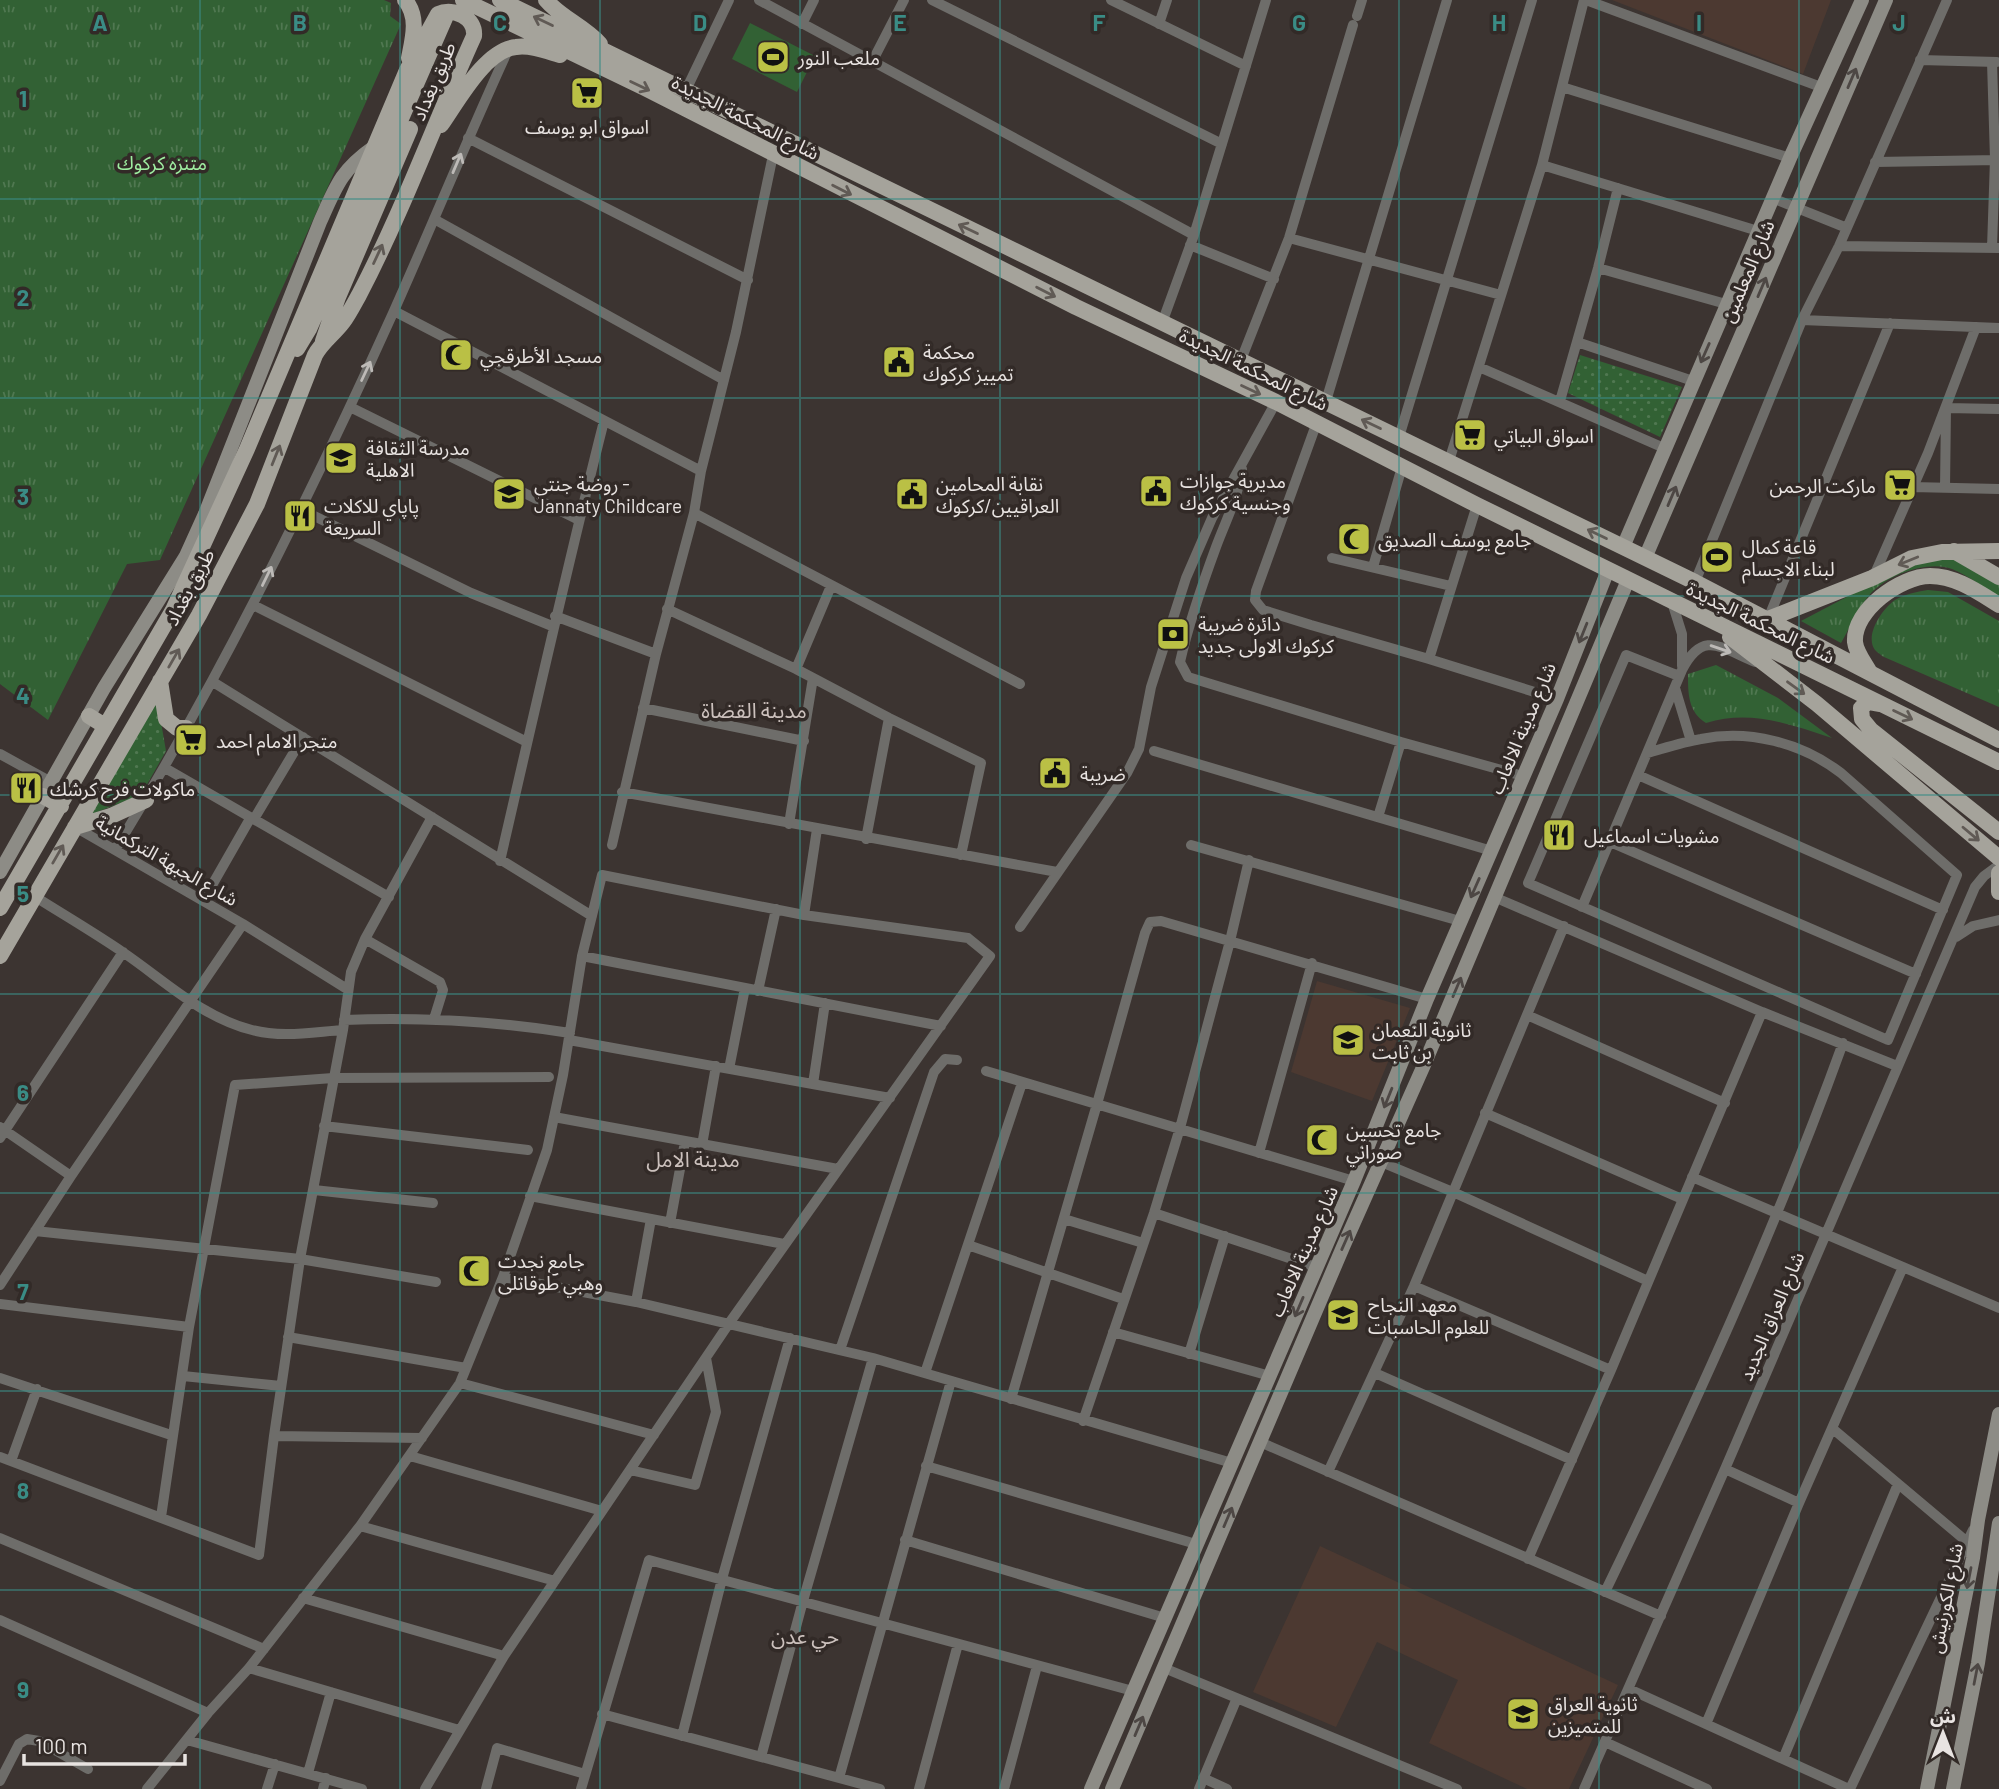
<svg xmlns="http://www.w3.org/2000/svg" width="1999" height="1789" viewBox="0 0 1999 1789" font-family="Barlow,'Noto Sans Arabic',sans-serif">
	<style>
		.education { fill: #4c3931 }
		.grass { fill: url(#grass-tufts) }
		.garden { fill: url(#garden-dots) }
		.pitch { fill: #326134 }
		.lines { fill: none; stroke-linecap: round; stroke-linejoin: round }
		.street { stroke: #6e6d6a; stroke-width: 10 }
		.secondary { stroke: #8d8c86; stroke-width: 14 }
		.primary { stroke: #a5a39b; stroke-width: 16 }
		.oneway { stroke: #605a55 }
		.oneway2 { stroke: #4d4744 }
		.oneway3 { stroke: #bdbab7 }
		.grid { fill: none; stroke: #3a8c85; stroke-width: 2; stroke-opacity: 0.55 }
		.labels { text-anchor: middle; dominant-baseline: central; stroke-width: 7; stroke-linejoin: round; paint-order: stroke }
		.poi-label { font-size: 19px; fill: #e8e3e1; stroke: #322a27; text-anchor: start }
		.street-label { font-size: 19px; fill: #e8e3e1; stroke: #322a27 }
		.park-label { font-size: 19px; fill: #9feea1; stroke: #322a27 }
		.neighbourhood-label { font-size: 21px; fill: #ccc1bd; stroke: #322a27 }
		.grid-label { font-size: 23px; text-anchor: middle; font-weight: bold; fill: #3a8c85; stroke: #322a27; stroke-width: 7; stroke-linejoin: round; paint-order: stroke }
	</style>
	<defs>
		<pattern id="grass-tufts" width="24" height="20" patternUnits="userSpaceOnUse" patternTransform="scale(1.75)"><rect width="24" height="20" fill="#326134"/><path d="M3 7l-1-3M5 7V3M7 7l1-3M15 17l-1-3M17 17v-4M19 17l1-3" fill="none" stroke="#507851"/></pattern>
		<pattern id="garden-dots" width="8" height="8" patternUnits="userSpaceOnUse" patternTransform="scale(1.75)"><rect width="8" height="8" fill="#326134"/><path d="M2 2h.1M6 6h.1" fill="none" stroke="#507851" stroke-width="1.8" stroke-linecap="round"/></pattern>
	</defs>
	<rect width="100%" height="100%" fill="#3c3431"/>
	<path class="education" d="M1612,0H1831L1803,74Z
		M1317,981L1410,1008L1372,1101L1291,1072Z
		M1320,1546L1618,1685L1569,1789H1527L1429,1743L1458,1680L1377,1642L1336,1727L1253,1692Z"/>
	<path class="grass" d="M0,0H384L391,3L390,16L401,24L160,560L127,564L48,720L0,684Z
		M1947,558L1960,561L1999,584V597C1984,588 1969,576 1952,569C1928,560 1890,574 1872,592C1859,606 1851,626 1841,643L1801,621L1898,570L1916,563Z
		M1928,590L1948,592L1999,621V707L1884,657C1882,656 1876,651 1875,650C1864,635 1883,608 1895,600C1905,594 1916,592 1928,590Z
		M1716,665L1778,698L1832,738C1789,724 1750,709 1706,723C1688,712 1688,693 1688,674Z"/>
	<path class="garden" d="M1580,355L1682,387L1660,437L1568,393Z
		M157,699L166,751L141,795L89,815Z"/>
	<path class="pitch" d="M750,23L815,56L797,92L732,59Z"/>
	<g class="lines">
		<path class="street" d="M759,0L1194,235
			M932,0L1222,144
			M1111,0L1246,66
			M1586,0L1821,87
			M1357,16L1362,0
			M802,24L814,0
			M1159,24L1167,0
			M1920,60L1997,62
			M872,62L904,0
			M1562,87L1790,158
			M685,92L729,0
			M468,138L748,280
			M1875,162L1998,160
			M1542,165L1758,231
			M1772,198L1847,228
			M434,219L724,380
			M1289,238L1501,295
			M1190,245L1274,279
			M1839,246L1999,248
			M1992,248L1995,159L1992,62
			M1598,268L1726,304
			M394,311L701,471
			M1802,320L1999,328
			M1162,323L1194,235L1266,0
			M1577,342L1693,381
			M1241,360L1289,238L1353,25
			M1479,367L1664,448
			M1326,401L1447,0
			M1560,401L1598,268L1618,188
			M350,407L579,520
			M1317,422L1256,591L1255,600L1263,610L1311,625L1429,659L1557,699
			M1399,437L1532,0
			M1449,461L1542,165L1584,0
			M1242,469C1238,498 1226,520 1216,547C1202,585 1189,622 1180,662L1188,677L1401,742L1523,776
			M1912,487L1999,489
			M1945,488L1946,408L1999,409
			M300,509L471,593L552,626
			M694,513L1020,684
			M1332,558L1451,586
			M1373,567L1402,467
			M1873,578L1928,453L1976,327
			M1695,582L1802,320L1839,246L1947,0
			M1672,602L1682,634V666
			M253,605L527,742
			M667,609L796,669L889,718L981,763L961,855
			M555,616L656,654
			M1768,619L1890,323
			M1429,659L1477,505
			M796,669L831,586
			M213,682L592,916
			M1675,688L1691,741
			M643,708L804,741
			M1154,751L1492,851
			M1647,753C1665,748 1683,742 1701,739C1749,729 1802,743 1841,773L1957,875L1888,1040L1528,883L1626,655L1679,676
			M0,754L51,782
			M165,768L389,897
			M1638,775L1943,910
			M622,792L1057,872
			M1378,817L1401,742
			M254,819L303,737
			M789,824L813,678
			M75,827L243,924L347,989
			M866,839L889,718
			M1610,842L1916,974
			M612,845L656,654L694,513L701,471L736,332L773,155
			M1191,845L1460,921
			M115,850C220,678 310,497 393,313C432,226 468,137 508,50
			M500,861C534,714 567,567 604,421
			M34,896C64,915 95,933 124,953C165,981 203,1018 252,1030C282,1038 313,1032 343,1030
			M1494,897L1762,1012L1897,1066
			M203,901L251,817
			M1582,907L1682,670C1703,629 1721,648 1755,662
			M804,915L817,829
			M1020,927L1127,773L1139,749L1151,687L1186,578L1212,518L1276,402
			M1956,937L1973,926L1999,920
			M365,939L440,982L443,990L434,1019
			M582,956L941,1026
			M758,991L776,909
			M1527,1015L1725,1103
			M344,1020C420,1017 495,1021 570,1033
			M569,1040L890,1098
			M729,1069L745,988
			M986,1071L1354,1181
			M813,1084L825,1003
			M1485,1113L1682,1199
			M554,1117L838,1169
			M324,1126L528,1150
			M0,1127L71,1176
			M0,1138L123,952
			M702,1145L716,1066
			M1259,1153L1312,963
			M1381,1162L1453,1192L1648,1281
			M1692,1177L1999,1308
			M314,1190L433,1203
			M530,1196L784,1244
			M1154,1213L1316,1267
			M1064,1219L1143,1243
			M670,1223L685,1142
			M35,1231L300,1259L436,1282
			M968,1245L1123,1299
			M503,1277L636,1302L873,1358L1232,1463
			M0,1285L71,1176L243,924
			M1414,1286L1611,1370
			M636,1302L651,1219
			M0,1304L189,1327
			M1113,1332L1270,1376
			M288,1337L466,1368
			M840,1350L934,1072L945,1059L957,1060
			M1189,1354L1225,1236
			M925,1373L1022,1083
			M1375,1373L1572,1460
			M183,1376L281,1386
			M0,1378L171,1435
			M460,1383L654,1435
			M1011,1399L1097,1104L1145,933L1150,922L1161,921L1427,999
			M1083,1421L1154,1213L1180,1128L1230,941L1249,860
			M1833,1429L1972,1546
			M274,1436L422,1438
			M1260,1442L1661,1616
			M410,1456L602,1511
			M0,1457L259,1555L274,1436L300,1259L343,1030L351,972L365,939L432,817
			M11,1461L37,1389
			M926,1466L1196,1544
			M1725,1469L1799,1503
			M630,1470L695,1485L716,1412L706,1358
			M1328,1472L1414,1286L1564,926
			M161,1517L189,1327L235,1085L333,1078L549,1077
			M360,1526L555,1581
			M0,1538L264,1649
			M905,1540L1165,1618
			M1528,1559L1611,1370L1762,1012
			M1605,1592C1692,1412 1775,1231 1843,1043
			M303,1598L504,1656
			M0,1620L208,1713
			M249,1668L459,1730
			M1164,1668L1457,1789
			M1629,1689L1849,1789
			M602,1714L880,1789
			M1706,1724L1799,1503L1903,1267
			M682,1736L722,1579L790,1338
			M187,1740L362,1789
			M1605,1742L1707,1789
			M761,1757L803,1601L873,1358
			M1783,1759L1898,1484
			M308,1773L331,1692
			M839,1778L951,1381
			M1203,1778L1227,1789
			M0,1781L19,1744L27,1739L39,1741L88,1769
			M147,1789L208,1713L249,1668L360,1526L460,1383L503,1277L547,1150L563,1075L582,956L602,875L804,915L968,938L990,956L730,1322L504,1656L425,1789
			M267,1789L275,1764
			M323,1789L326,1778
			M486,1789L497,1748L585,1774
			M581,1789L649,1560L1133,1691
			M919,1789L958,1644
			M1004,1789L1037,1666
			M1199,1789L1237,1698
			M1584,1789L1725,1469L1975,887L1984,876L1999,865
			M1850,1789L1973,1530"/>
		<path class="secondary" d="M1623,547L1790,158L1862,0
			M1645,558L1886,0
			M0,872L104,688L186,556L205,514L320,222C336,186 341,170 374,147
			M1091,1789L1354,1181L1427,999L1557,699L1608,570
			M1112,1789L1343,1247L1424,1065L1628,580
			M1927,1789L1973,1558L1978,1520L1999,1414
			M1953,1789L1978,1663L1999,1523"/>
		<path class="primary" d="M405,0C419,17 413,38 409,58
			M463,0L645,88L1076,307L1276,402L1477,505L1999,762
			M500,0L1695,582L1999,740
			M546,0C561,18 584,26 600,44
			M441,125C458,101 485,50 516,47C531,45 546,51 560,55
			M323,341L338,297L410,129
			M297,349L309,329L445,18
			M1954,551L1999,577
			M1768,619L1872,578L1912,558L1942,552L1999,551
			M1730,637L1817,704L1999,858
			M1869,671C1864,662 1856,652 1855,642C1853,610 1901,576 1930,576C1956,576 1978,592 1999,605
			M160,681L166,719L177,728H186
			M1879,704L1868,702L1861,708L1862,719L1871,730L1999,832
			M89,716L105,726
			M43,796L61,806
			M75,827L111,816L146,800
			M1999,873V892
			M0,908L173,610L247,449L407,70L438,14C454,7 476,18 474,36C435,122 403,211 359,295C354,304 349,314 343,322C334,334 322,342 315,355L257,504L199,615L0,956"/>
	</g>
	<defs><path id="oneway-shaft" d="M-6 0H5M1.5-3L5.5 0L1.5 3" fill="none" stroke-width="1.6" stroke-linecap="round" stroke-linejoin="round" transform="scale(1.75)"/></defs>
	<g class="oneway">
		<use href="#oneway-shaft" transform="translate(543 21) rotate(-154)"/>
		<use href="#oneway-shaft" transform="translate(640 86) rotate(26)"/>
		<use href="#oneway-shaft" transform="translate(842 190) rotate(27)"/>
		<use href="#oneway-shaft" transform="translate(968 229) rotate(-154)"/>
		<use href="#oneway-shaft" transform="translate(378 254) rotate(-65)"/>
		<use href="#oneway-shaft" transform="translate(1046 292) rotate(27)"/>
		<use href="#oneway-shaft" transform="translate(1251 390) rotate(25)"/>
		<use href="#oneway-shaft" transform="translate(1371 424) rotate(-154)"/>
		<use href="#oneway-shaft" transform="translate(276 455) rotate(-68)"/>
		<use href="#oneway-shaft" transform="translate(1597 534) rotate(-154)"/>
		<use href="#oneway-shaft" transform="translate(1908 561) rotate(158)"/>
		<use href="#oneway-shaft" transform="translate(174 658) rotate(-60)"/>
		<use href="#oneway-shaft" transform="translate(1796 688) rotate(36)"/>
		<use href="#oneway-shaft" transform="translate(1903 715) rotate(26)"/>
		<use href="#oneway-shaft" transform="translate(1971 834) rotate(40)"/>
		<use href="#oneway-shaft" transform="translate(58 854) rotate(-60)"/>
	</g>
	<g class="oneway2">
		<use href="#oneway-shaft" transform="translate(1852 78) rotate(-67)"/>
		<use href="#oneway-shaft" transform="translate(1762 287) rotate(-67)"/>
		<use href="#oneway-shaft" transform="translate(1705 353) rotate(114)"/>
		<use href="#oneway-shaft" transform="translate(1672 496) rotate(-67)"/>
		<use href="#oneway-shaft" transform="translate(1583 633) rotate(112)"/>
		<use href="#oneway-shaft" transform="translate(1475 888) rotate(114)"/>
		<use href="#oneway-shaft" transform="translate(1457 987) rotate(-67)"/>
		<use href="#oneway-shaft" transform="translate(1388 1098) rotate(112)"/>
		<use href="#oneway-shaft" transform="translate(1346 1240) rotate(-66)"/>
		<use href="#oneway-shaft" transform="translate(1299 1307) rotate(113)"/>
		<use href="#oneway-shaft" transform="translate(1228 1517) rotate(-67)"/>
		<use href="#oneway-shaft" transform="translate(1969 1578) rotate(101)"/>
		<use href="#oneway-shaft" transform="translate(1976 1674) rotate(-79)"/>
		<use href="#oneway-shaft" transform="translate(1139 1726) rotate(-67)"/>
	</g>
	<g class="oneway3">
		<use href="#oneway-shaft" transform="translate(457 163) rotate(-67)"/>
		<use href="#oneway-shaft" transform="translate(366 371) rotate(-65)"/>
		<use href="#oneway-shaft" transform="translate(267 576) rotate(-64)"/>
		<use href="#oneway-shaft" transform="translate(1721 649) rotate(19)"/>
	</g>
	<path class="grid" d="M200,0V1789M400,0V1789M600,0V1789M800,0V1789M1000,0V1789M1199,0V1789M1399,0V1789M1599,0V1789M1799,0V1789M0,199H1999M0,398H1999M0,596H1999M0,795H1999M0,994H1999M0,1193H1999M0,1391H1999M0,1590H1999"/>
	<defs>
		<symbol id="stadium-square" viewBox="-11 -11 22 22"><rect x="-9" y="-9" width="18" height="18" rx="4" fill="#bac045" stroke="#322a27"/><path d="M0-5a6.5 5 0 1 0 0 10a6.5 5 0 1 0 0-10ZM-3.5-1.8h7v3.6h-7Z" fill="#111"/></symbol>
		<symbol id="supermarket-square" viewBox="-11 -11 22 22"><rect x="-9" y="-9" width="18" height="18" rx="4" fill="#bac045" stroke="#322a27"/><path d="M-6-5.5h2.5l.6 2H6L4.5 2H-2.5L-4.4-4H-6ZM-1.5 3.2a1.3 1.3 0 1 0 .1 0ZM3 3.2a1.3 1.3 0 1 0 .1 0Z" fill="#111"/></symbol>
		<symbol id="mosque-square" viewBox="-11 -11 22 22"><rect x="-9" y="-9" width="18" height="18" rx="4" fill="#bac045" stroke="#322a27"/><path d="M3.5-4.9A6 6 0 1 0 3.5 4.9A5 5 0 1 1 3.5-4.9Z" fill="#111"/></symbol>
		<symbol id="civic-square" viewBox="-11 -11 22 22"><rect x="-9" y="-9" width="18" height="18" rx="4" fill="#bac045" stroke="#322a27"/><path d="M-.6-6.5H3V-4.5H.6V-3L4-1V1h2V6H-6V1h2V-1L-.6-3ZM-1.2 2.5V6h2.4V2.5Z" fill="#111"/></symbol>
		<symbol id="school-square" viewBox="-11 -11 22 22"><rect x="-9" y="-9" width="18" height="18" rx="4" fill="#bac045" stroke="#322a27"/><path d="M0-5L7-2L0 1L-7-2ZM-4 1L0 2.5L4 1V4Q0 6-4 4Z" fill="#111"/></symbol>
		<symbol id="restaurant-square" viewBox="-11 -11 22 22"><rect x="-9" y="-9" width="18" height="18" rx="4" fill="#bac045" stroke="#322a27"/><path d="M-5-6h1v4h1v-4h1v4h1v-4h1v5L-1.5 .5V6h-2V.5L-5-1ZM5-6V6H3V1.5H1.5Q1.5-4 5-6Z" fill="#111"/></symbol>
		<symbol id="bank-square" viewBox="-11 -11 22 22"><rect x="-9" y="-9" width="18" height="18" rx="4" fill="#bac045" stroke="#322a27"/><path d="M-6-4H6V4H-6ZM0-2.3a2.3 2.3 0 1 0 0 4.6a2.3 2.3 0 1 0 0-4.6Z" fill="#111"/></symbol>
	</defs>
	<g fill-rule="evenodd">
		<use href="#stadium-square" x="754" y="38" width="38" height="38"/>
		<use href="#supermarket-square" x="568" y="74" width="38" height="38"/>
		<use href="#mosque-square" x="437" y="336" width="38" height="38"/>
		<use href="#civic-square" x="880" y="343" width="38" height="38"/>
		<use href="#supermarket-square" x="1451" y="416" width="38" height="38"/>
		<use href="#school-square" x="322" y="439" width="38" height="38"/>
		<use href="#supermarket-square" x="1881" y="466" width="38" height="38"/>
		<use href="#civic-square" x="1137" y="472" width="38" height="38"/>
		<use href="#school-square" x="490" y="475" width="38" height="38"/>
		<use href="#civic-square" x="893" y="475" width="38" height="38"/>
		<use href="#restaurant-square" x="281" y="497" width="38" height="38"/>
		<use href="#mosque-square" x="1335" y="520" width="38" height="38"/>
		<use href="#stadium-square" x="1698" y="538" width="38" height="38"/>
		<use href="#bank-square" x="1154" y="615" width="38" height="38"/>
		<use href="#supermarket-square" x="172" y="721" width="38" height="38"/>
		<use href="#civic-square" x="1036" y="754" width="38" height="38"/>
		<use href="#restaurant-square" x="7" y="769" width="38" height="38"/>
		<use href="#restaurant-square" x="1540" y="816" width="38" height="38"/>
		<use href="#school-square" x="1329" y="1021" width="38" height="38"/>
		<use href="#mosque-square" x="1303" y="1121" width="38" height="38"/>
		<use href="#mosque-square" x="455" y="1252" width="38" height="38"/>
		<use href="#school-square" x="1324" y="1296" width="38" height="38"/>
		<use href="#school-square" x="1504" y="1695" width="38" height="38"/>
	</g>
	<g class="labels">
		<g class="poi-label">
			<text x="798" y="57">ملعب النور</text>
			<text x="587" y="126" text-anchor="middle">اسواق ابو يوسف</text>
			<text x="923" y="351">محكمة<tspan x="923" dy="22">تمييز كركوك</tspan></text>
			<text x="480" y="355">مسجد الأطرقجي</text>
			<text x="1494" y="435">اسواق البياتي</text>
			<text x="366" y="447">مدرسة الثقافة<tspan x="366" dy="22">الاهلية</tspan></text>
			<text x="1180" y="480">مديرية جوازات<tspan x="1180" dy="22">وجنسية كركوك</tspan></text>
			<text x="534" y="483">روضة جنتي -<tspan x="534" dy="22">Jannaty Childcare</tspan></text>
			<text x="936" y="483">نقابة المحامين<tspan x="936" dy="22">العراقيين/كركوك</tspan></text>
			<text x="1876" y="485" text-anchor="end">ماركت الرحمن</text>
			<text x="324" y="505">پاپاي للاكلات<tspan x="324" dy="22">السريعة</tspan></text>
			<text x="1378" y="539">جامع يوسف الصديق</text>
			<text x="1742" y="546">قاعة كمال<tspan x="1742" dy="22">لبناء الاجسام</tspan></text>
			<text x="1198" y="623">دائرة ضريبة<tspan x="1198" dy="22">كركوك الاولی جدید</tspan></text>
			<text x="216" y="740">متجر الامام احمد</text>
			<text x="1080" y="773">ضريبة</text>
			<text x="50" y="788">ماكولات فرح كرشك</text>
			<text x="1584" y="835">مشويات اسماعيل</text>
			<text x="1372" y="1029">ثانوية النعمان<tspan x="1372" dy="22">بن ثابت</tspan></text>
			<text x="1346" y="1129">جامع تحسين<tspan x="1346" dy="22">صوراني</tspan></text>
			<text x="498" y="1260">جامع نجدت<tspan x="498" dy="22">وهبي طوقاتلى</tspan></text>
			<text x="1368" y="1304">معهد النجاح<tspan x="1368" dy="22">للعلوم الحاسبات</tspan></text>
			<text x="1548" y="1703">ثانوية العراق<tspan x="1548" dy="22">للمتميزين</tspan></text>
		</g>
		<g class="street-label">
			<text transform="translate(433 81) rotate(-67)">طريق بغداد</text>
			<text transform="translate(746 117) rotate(27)">شارع المحكمة الجديدة</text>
			<text transform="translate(1747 271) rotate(-67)">شارع المعلمين</text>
			<text transform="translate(1254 369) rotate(26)">شارع المحكمة الجديدة</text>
			<text transform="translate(189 587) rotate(-62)">طريق بغداد</text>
			<text transform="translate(1761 622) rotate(26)">شارع المحكمة الجديدة</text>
			<text transform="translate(1522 728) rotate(-67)">شارع مدينة الالعاب</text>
			<text transform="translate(167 860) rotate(30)">شارع الجبهة التركمانية</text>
			<text transform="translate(1303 1251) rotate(-66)">شارع مدينة الالعاب</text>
			<text transform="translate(1771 1316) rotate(-67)">شارع العراق الجديد</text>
			<text transform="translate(1945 1598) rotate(-79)">شارع الكورنيش</text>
		</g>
		<g class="park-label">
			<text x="162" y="162">متنزه كركوك</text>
		</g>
		<g class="neighbourhood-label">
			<text x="754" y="709">مدينة القضاة</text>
			<text x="693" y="1158">مدينة الامل</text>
			<text x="805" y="1635">حي عدن</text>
		</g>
	</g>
	<g class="grid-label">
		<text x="100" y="31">A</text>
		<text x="300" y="31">B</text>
		<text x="500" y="31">C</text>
		<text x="700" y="31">D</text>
		<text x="900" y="31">E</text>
		<text x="1099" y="31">F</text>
		<text x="1299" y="31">G</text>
		<text x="1499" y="31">H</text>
		<text x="1699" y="31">I</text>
		<text x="1899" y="31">J</text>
		<text x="23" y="107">1</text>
		<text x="23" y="306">2</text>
		<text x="23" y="505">3</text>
		<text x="23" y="704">4</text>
		<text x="23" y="902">5</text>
		<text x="23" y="1101">6</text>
		<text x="23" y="1300">7</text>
		<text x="23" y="1499">8</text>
		<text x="23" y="1698">9</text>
	</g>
	<g transform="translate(1943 1733)" stroke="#322a27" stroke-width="5" paint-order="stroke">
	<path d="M0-5L12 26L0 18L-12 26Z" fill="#e8e3e1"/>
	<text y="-10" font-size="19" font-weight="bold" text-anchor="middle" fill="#e8e3e1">ش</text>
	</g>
	<path d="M24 1754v10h161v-10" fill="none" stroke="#e8e3e1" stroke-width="3.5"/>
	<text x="35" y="1754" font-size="21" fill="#e8e3e1" stroke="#322a27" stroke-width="5" paint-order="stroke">100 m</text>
</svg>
